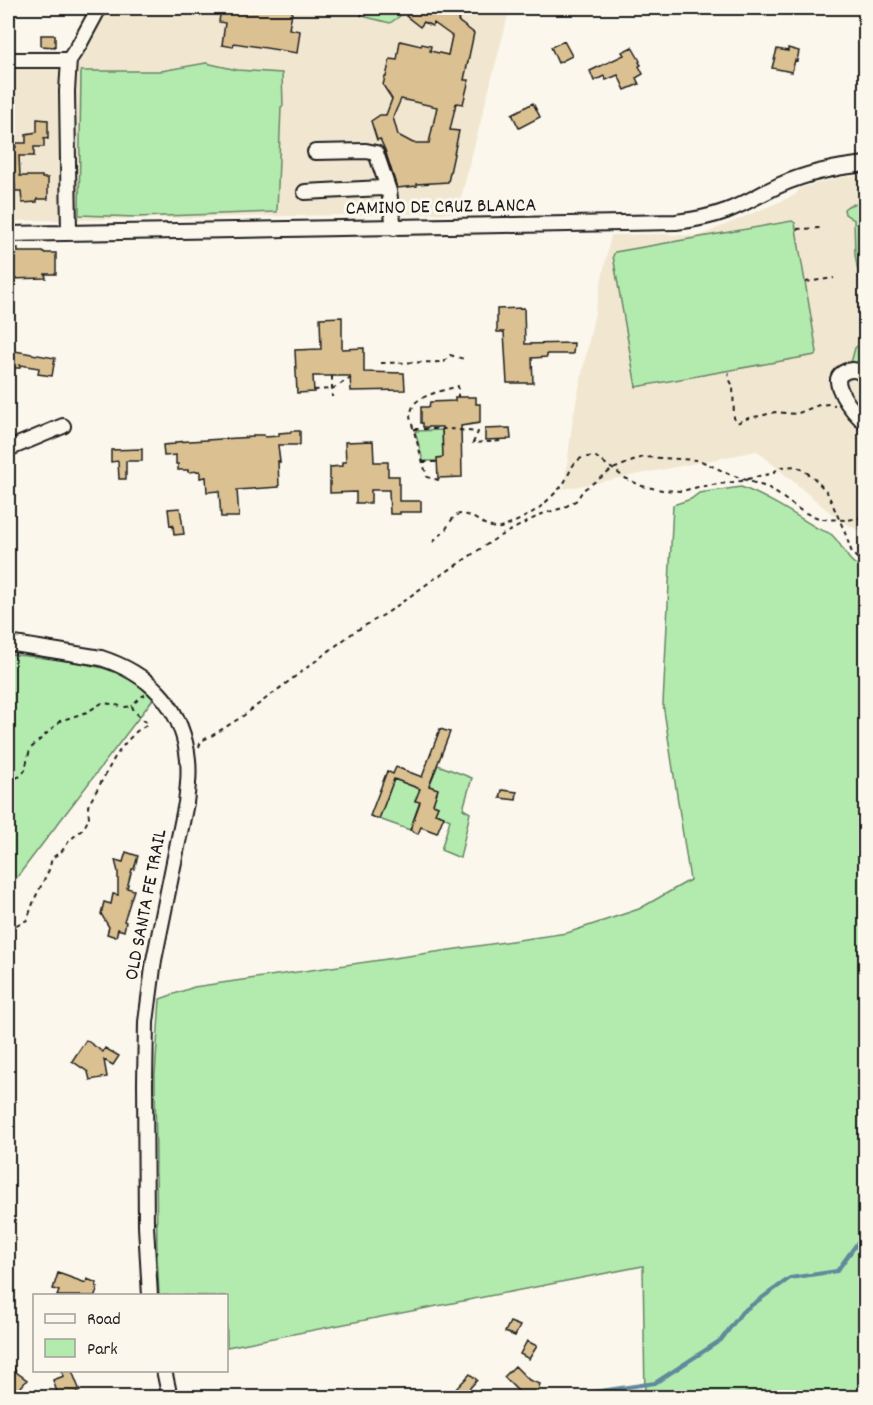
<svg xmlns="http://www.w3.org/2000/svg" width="873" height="1405" viewBox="0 0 873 1405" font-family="Dekko,sans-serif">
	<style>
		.built { fill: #f1e7d1 }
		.green { fill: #b3ebae; stroke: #688465; stroke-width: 1.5 }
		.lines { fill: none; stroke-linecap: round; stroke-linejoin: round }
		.stream { stroke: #61899b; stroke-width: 4 }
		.building { fill: #dbc191; stroke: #1c1c1c; stroke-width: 1.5; fill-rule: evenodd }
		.minor-casing { stroke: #1c1c1c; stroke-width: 18 }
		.path { stroke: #1c1c1c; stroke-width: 2; stroke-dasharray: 4.5 4.5; stroke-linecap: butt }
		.minor { stroke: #fbf7ec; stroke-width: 14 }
		.labels { text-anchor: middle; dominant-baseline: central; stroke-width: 6; stroke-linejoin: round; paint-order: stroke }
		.street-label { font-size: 20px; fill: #1c1c1c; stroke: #fbf7ec }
	</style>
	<rect width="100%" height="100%" fill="#fbf7ec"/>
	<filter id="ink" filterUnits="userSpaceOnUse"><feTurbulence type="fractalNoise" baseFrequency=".0167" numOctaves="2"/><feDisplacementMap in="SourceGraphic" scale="12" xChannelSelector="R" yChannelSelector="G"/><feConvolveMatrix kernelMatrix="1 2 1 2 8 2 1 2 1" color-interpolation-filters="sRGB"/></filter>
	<g filter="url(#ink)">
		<path class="built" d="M107,8H510L457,213L8,221V68H76Z
			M865,175V534L839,520L757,451L564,489L573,417L611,235L663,234L699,236L793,196L797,193L800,188L837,178Z"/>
		<path class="green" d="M369,8H399L400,16L390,23L366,17Z
			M206,63L237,70L282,73L283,106L281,107L277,212L136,217L79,215L81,71H161Z
			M853,204H865V371L851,363L855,348L861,343L865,331V311L855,255L854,220L845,214L844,209L848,206Z
			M792,221L795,223L817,352L815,355L636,387L613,256L615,252Z
			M442,430L443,457L438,461H423L415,431Z
			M741,487C768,497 792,513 817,528C822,531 830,532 833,536C846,549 845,562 865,569V1397H645L643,1266L227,1347L226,1296L159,1295L157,1253L155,1075L160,999L194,987L567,933L639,909L690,880L663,704L673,505L691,499L699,493Z
			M8,654C42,658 104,662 132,680C140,685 147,693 153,699L8,889Z
			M438,765L472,778L463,809L470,813L460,858L441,850L450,820L435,813L438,806L433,804L438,790L429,786Z
			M394,779L420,789L416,800L420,802L410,830L379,819Z"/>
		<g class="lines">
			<path class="stream" d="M584,1398L587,1393L655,1383L721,1340L742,1312L790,1278L837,1271L866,1231"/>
		</g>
		<path class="building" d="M221,8H293L289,29L300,31L297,53L234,43L233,47L222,45L225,23L219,22Z
			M412,8H451L462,16L458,21L474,33L464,80H469L463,104L456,103L450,130L459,131L448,182L417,184V186L397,188L385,150L380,139L377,140L371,121L380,115H386L392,99L383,85L385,77H386L390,59L397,60L400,41L421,46L422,44L431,46L430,51L448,55L452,36L434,23L432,26L424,22L420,27L406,16ZM401,99L437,107L429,143H413L398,135L393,117Z
			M41,35H55V47L41,46Z
			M564,41L572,56L558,63L551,47Z
			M632,47L640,61L639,62L641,65L639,66L643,74L636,78L639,84L625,90L618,75L606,80L604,76L594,81L590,71L624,55L622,52Z
			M788,48L799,51L797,61L795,60L792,72L772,68L777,49L788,51Z
			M533,103L540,117L519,128L512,114Z
			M37,119L48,120V139L44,138V147H34V156H19L20,176H42V178H48V199H37V202L22,203L21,191H15V185H8V147H16V143H26V134L37,132Z
			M8,248H18V252H44V253H56V274H45L46,278L8,279Z
			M524,308L525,344L574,343L573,354H547V357L532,358L533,383H507L504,332H497V309Z
			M342,317V349L364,348V372L404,373L405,390L351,391L350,376H313L314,392L297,393L295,350L321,349L320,318Z
			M9,350L55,358L52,376L38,374L39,368L20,365V368H8V351H9Z
			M455,397H476V404H480V423L461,426L462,477L438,478L437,458L443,457L442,427H423V423H421V407H429L430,402L455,401Z
			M510,428L511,439L485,440V429Z
			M291,431H300V445H278L280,462L278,461L279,487L237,490L239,517H221L219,491L207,492L206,477L200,478V471L188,472V470H178V464H176V455L164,456L163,445L175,444V442L253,437V435H264L265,437L279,436V433L291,432Z
			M373,441L374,462H388V476H399V501H421V512H400V514H390L389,490H371V503H356V492L330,493V467L342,466V462H346L345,442Z
			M142,449V461H126V479H119L118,461L111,462V450Z
			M180,508L184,534L174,535L173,525L170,526L168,509Z
			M440,729L450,732L429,786L438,789L433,804L438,806L435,813L444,816L437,833L421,827L418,834L410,830L420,802L415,801L420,789L394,779L379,819L370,816L387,771L393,774L396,767L422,777Z
			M502,790L517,792L516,800L500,798Z
			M126,852L138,856L134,869H132L127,888L134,890L124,921L126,922L124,931L118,929L116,937L107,934L109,927L101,914L104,902L111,904L113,894L118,895V872L115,860L123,862Z
			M86,1040L103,1052L105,1048L119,1056L113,1065L104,1060L107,1077L90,1080L88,1072L72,1061Z
			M58,1273L86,1283L87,1279L97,1283L96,1286L98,1287L95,1296H57L59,1291L53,1289Z
			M510,1322L520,1326L515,1336L505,1332Z
			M527,1341L537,1346L529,1359L520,1354Z
			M8,1365L14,1368L16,1372L27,1380L21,1387L22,1394L8,1395Z
			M515,1366L529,1380L540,1384L536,1396L530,1393L528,1397L521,1394L504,1377Z
			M61,1371H72L80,1391L66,1397L64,1393L58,1395L53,1380L64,1376Z
			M470,1374L477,1380L469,1389L479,1398H463L455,1390Z"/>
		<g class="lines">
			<defs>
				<path id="minor" d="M8,60H69
					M315,152L366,151L376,153L389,191
					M305,192L382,188L389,191L394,228
					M69,233L67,91L69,60L79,45L99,8
					M8,234L676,222C693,220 710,217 726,211C745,204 762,193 780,185C807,173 836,167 866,164
					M866,377C863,375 861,372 858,371C851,368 840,372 838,379C838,381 839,387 840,389C844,401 853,411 862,420L866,421
					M8,449L63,426
					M8,643L101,658C147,673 179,703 187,752C190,769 188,786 186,803L154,960L146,1022L145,1083L146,1226L150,1296
					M164,1370L170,1398"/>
			</defs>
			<use href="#minor" class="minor-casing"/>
			<path class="path" d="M361,16L364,8
				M797,229L822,228
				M806,282L834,278
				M381,363L444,362L450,355L464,359
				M729,372L728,377L733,386L734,418L737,423L751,417L761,416L775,412L796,414L819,405L829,404L835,405
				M332,376V397
				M314,390L332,389L351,378
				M414,429H450L478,432L473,443L501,441
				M423,462H438
				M439,480L427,477L410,417C411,412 412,407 415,403C424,394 446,390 458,386V397
				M433,542C437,538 442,534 446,529C449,524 452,518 457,515C469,509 485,530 500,528C509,526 525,517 533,512C543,506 553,495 561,487C573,472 570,454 596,457L625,478L642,486L662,490L682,491L698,487L741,481L759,476L771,474L781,467L796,466L812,476L827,492L844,530L852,553L857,558L866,561
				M199,747L201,741L213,735L243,716L354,632L387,613L434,579L446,572L498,537L542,514L563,508L577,500L583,490L613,469L643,457L699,460L729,474L769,488L803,512L821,519L848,520L863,517L866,518
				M8,776L13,779L21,776L25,770L30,749L60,721L87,712L102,703L112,704L125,707L132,706
				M8,929L27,920L35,898L49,870L52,858L62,851L69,841L84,828L89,818L88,806L115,757L126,742L137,731L148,724L134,711L132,706L140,697L145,695"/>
			<use href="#minor" class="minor"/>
		</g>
	</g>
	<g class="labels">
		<g class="street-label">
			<text transform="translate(441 208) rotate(-1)">CAMINO DE CRUZ BLANCA</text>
			<text transform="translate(147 905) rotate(-79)">OLD SANTA FE TRAIL</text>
		</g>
	</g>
	<rect width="873" height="1405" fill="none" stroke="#fbf7ec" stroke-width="30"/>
	<rect x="15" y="15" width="843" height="1375" fill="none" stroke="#1c1c1c" stroke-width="2" filter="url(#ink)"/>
	<rect x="33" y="1294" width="195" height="78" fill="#fbf7ec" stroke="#a29f99" stroke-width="1.5"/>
	<rect x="45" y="1314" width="30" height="9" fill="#fbf7ec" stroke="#a29f99" stroke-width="1.5"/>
	<text x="87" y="1324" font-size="18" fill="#1c1c1c">Road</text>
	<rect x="45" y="1339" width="30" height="18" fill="#b3ebae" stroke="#a29f99" stroke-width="1.5"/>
	<text x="87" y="1354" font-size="18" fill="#1c1c1c">Park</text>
</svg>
